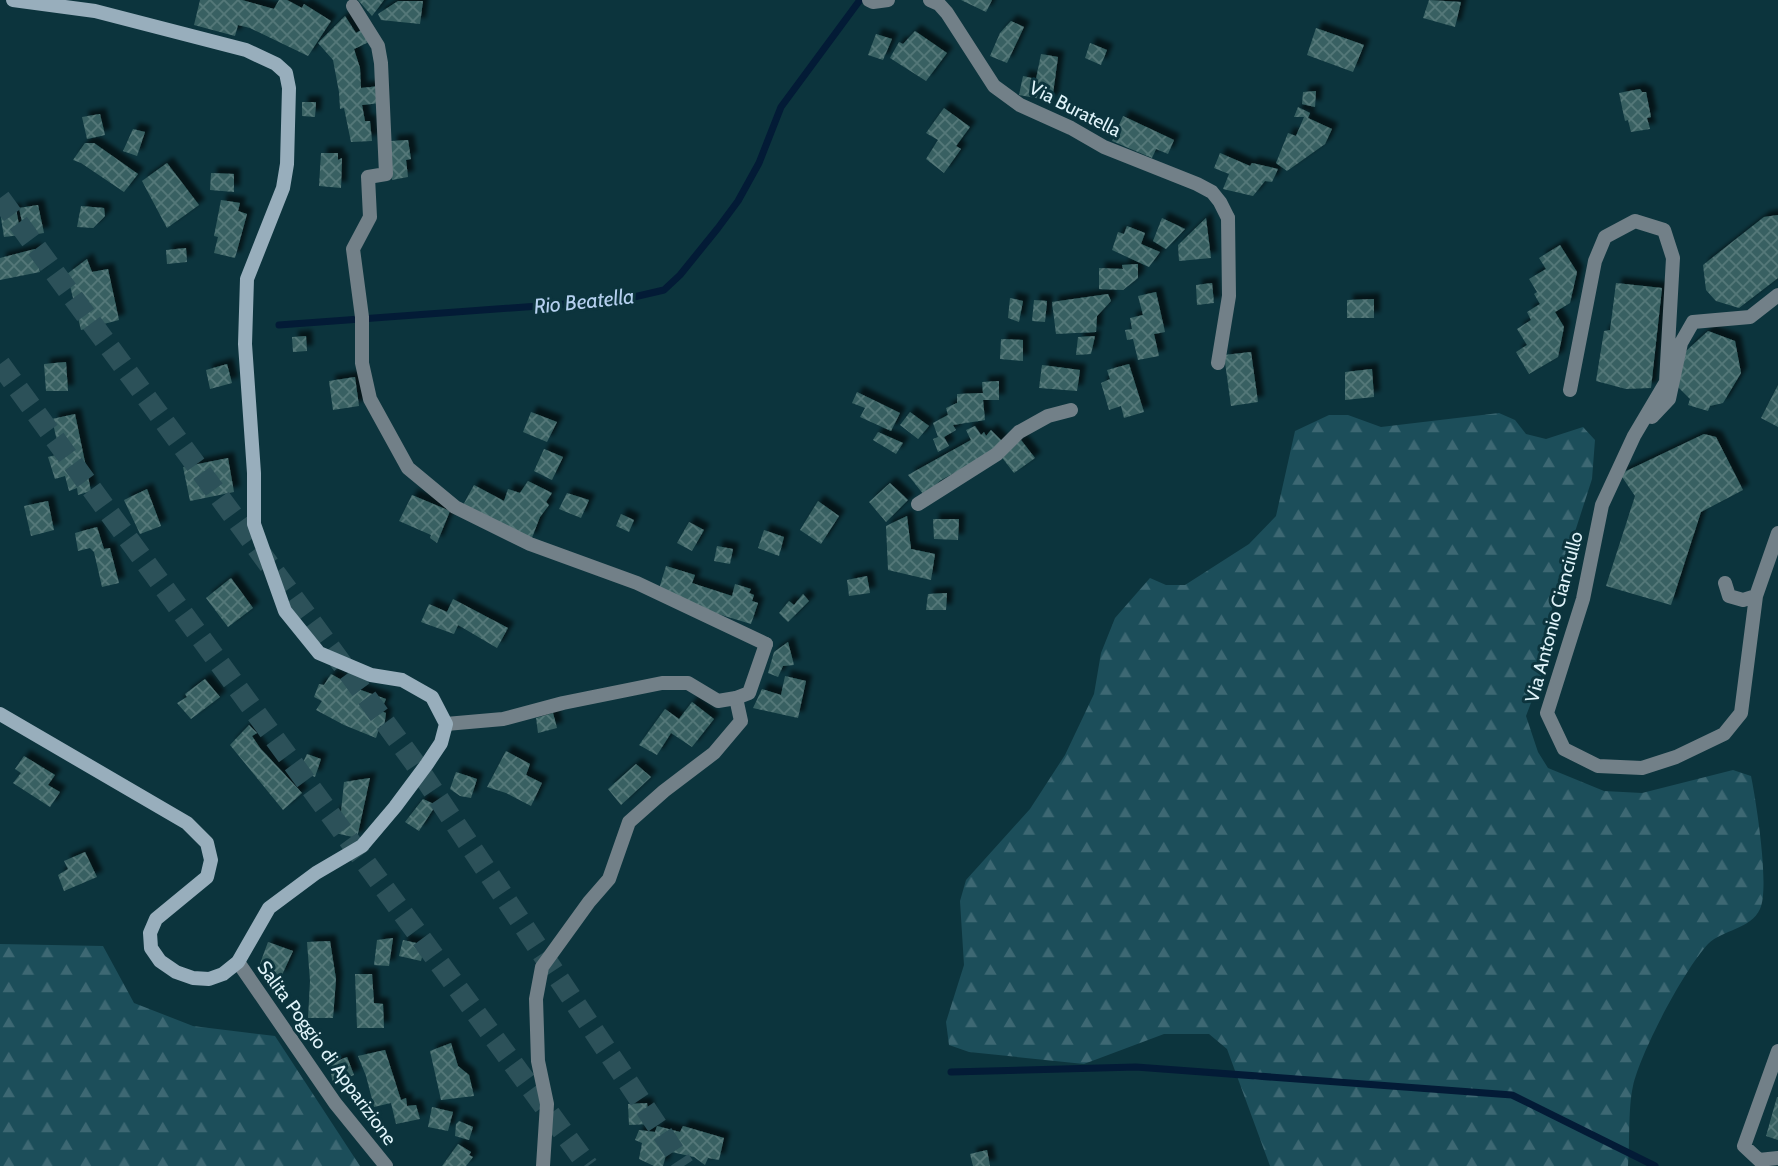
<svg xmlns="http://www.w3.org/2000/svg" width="1778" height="1166" viewBox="0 0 1778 1166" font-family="Cabin,sans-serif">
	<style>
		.forest { fill: url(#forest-firs) }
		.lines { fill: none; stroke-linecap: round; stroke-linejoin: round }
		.stream { stroke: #031b36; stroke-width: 7 }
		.building { fill: url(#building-cross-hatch); filter: url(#shadow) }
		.motorway-tunnel { stroke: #2c5159; stroke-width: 21; stroke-dasharray: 21 10; stroke-linecap: butt }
		.pedestrian { stroke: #728088; stroke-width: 14 }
		.minor { stroke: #728088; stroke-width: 14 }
		.secondary { stroke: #98aebc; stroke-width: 14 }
		.labels { text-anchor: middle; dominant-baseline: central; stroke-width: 6; stroke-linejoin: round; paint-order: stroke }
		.street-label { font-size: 19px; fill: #e0f4fa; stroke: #0c343d }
		.water-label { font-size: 21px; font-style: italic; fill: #b5d0ef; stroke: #0c343d }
	</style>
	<defs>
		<pattern id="forest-firs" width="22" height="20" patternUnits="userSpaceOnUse" patternTransform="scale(1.75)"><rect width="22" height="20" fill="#1c4e5a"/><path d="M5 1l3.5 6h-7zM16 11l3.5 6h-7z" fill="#3d6873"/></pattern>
		<pattern id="building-cross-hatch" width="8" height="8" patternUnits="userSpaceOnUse" patternTransform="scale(1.75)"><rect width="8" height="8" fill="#396162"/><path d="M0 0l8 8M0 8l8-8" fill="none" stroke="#557879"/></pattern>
		<filter id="shadow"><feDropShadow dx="6" dy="-6" stdDeviation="2" flood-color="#0009"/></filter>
	</defs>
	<rect width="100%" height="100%" fill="#0c343d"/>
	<path class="forest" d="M1499,413L1515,420L1526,434L1546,439L1583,427L1595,440L1592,479L1553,600L1548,658L1526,716L1538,752L1548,768L1604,791L1642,793L1733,770L1751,776C1756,800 1770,888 1760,909C1751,929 1722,930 1708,944C1684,970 1641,1051 1633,1086C1628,1108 1630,1142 1628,1166H1270L1227,1049L1209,1034H1164L1084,1064L969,1052L949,1045L946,1022L964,965L960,901L966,880L1030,809L1065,755L1094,694L1101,653L1115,618L1150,578L1166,585H1185L1249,544L1276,516L1295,431L1329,415H1348L1381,427Z
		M0,944L103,946L134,1003L193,1026L275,1036L360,1166H0Z"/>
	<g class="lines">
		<path class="stream" d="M279,325L621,300L664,290L680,275L718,228L738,201L759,163L781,107L860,0
			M951,1072L1136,1067L1512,1095L1655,1166"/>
	</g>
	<path class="building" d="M200,0H242L274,9L279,0H287L302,8L304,4L331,21L308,56L250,28L238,25L235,36L194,25Z
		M358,0H384L372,16Z
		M961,0H992L986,12Z
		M1429,0L1461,2L1455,27L1423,18Z
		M398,1H423L420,24L381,20L378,14Z
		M345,16L356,33L363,29L369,42L354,49L360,68L361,88L380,86L381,103L362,105L365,121H370L372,141L351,142L344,108L340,109L339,92L333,60L318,43Z
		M1011,21L1024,27L1007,63L990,56L1000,33Z
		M1316,28L1364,45L1353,72L1307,55Z
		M915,31L947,53L926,81L890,58L899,42L903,44Z
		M876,34L892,39L883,60L868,55Z
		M1090,43L1107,50L1101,65L1085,58Z
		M1041,54L1058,57L1052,101L1019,95L1023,76L1036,79Z
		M1640,89L1642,92H1646L1651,117L1647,118L1650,129L1631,132L1628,120L1625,121L1619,93Z
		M1316,91L1315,107L1302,104L1303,92Z
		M302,102H316L315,117L302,116Z
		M1298,107L1310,113L1308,118L1332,129L1325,144L1287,171L1276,163L1288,133L1296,136L1304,117H1294Z
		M944,108L970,127L956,146L961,149L944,173L926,159L938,140L926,133Z
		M100,114L105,135L87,139L82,117Z
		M1123,116L1174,140L1168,154L1156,149L1152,158L1112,141Z
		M133,129L145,132L137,156L123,151Z
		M408,140L411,159L406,160L408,177L392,180L391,141Z
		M85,143H94L138,174L124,192L81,163L73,160Z
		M321,153H338V160L342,158L341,188L319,186Z
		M1220,153L1250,166L1252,163L1278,169L1272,182L1265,181L1253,196L1223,189L1229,174L1214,168Z
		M167,163L199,205L167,228L142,181Z
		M211,173L234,174V192L210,190Z
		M221,200L240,203L238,211L247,214L235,258L214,253L218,237L214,236Z
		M38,205L44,233L25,236L19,208Z
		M81,206L104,208L105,216L93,228L77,227Z
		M16,209L21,235L4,237L0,212Z
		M1778,215V278L1739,308L1716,301L1706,290L1703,265L1764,217Z
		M1162,218L1185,229L1166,249L1153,241Z
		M1206,218L1211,258L1179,261L1178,245Z
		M1127,226L1145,233L1141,244L1160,252L1149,267L1112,250L1118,232L1124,234Z
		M1560,245L1577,272L1570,303L1555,312L1564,327L1558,357L1529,374L1516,352L1527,345L1517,329L1531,320L1527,312L1540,304L1534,294L1537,292L1529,279L1546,269L1539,258Z
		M186,248L187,262L167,264L166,250Z
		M35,249L40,272L0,280V258Z
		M87,259L92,272L108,269L119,320L81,330L67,274Z
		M1138,264V278L1123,290L1099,289V268L1123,269L1122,265Z
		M1212,283L1214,303L1197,305L1196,285Z
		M1616,283L1662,288L1651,388L1626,389L1596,381L1604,331L1610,330Z
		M1156,292L1165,332L1154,334L1159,356L1138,360L1133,339L1127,340L1125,330L1132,329L1130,318L1143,315L1138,296Z
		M1108,294L1111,301L1097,316L1096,332L1056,334L1052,302Z
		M1010,298L1023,301L1019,322L1008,318Z
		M1374,299V318H1347V300Z
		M1034,300L1047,301L1045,322L1032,321Z
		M1708,331L1735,341L1741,373L1723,403L1710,406L1708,411L1688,405L1690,399L1678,387L1686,351Z
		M306,336L307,351L293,352L292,337Z
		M1095,336L1091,354L1076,355L1078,337Z
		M1001,339L1023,340V361L1000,359Z
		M1251,352L1258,402L1231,406L1224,355Z
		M66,362L68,391H46L44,364Z
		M227,364L232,383L210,389L206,370Z
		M1129,364L1144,412L1124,418L1121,406L1109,410L1101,383L1110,379L1107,370Z
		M1042,365L1080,370L1077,391L1039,388Z
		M1372,369L1374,397L1345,400V372Z
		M355,377L359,406L333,410L329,381Z
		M999,381V400H983L985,420L953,425L956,430L944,437L949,446L938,452L933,439L938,437L933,423L948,415L946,408L957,403V394L983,393L982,382Z
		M1778,385V427L1761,418Z
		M857,392L900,413L891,431L860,417L865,408L852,403Z
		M531,412L557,422L547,442L523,432Z
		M910,412L929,426L918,439L900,425Z
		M75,414L91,491L78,495L77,488L69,491L65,476L55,479L48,457L60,454L52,419Z
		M975,426L981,435L984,432L986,436L991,430L1002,441L996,451L941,480L924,495L908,475L971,440L966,430Z
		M878,432L903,443L896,454L873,440Z
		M1704,434L1716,437L1743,490L1701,512L1671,605L1606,586L1635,496L1620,474Z
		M1021,440L1035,458L1014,473L1000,455Z
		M544,449L563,457L552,480L534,471Z
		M228,458L234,492L190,501L183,467Z
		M528,481L552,493L546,502L549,505L540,517L531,540L462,507L474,485L504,501L508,489L520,493Z
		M890,483L908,500L886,522L869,502Z
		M147,489L161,526L140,534L124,500Z
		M567,493L589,500L581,518L559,509Z
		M412,495L450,511L437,543L430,538L431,535L399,521Z
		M48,501L54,530L31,536L24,506Z
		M818,501L839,516L821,544L800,530Z
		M621,514L634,520L629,532L616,526Z
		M907,516L911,549L935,554L931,580L888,570L886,526Z
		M933,519H959L958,540L934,539Z
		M689,522L704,530L692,551L677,543Z
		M97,527L104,549L110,548L119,583L102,587L94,552L90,548L78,551L75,533Z
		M764,530L784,537L779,556L758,548Z
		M717,546L733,549L730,564L714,561Z
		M666,566L695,575L692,583L732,596L735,584L751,589L749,593L754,595L752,601L758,603L751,624L705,610L659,589Z
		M867,576L870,593L849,596L847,580Z
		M231,578L253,608L228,627L206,598Z
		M947,593L946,610H926L928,594Z
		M803,594L809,601L788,622L779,613L789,601L794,605Z
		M453,599L508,628L497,648L458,625L454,634L421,622L429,604L447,612Z
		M788,642L794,665L783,666L778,677L768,673L774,652Z
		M331,674L358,689L386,699L381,711L386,713L384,727L380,726L376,738L344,725L316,710L322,701L314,697L319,684L324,685Z
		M785,676L806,681L798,718L753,708L762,689L781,695Z
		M205,679L220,697L191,719L177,703L187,697L185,694Z
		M692,702L714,719L692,747L671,733L657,755L639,745L665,709L679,719Z
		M553,713L557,728L538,733L536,718Z
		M249,725L257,733L252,736L260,748L302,793L283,810L230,745Z
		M506,751L530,764L526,775L542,783L531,806L506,793L487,787Z
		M307,754L321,759L315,777L299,771Z
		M24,756L55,775L48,785L60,792L50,807L13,783L21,773L15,769Z
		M636,764L651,777L621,805L608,789Z
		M456,772L477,779L471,798L460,796L450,789Z
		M370,778L357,838L331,832L335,812H341L344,782Z
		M423,799L436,805L419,831L405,822Z
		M85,852L97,877L64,891L58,875L68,869L64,861Z
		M393,938L389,966L374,965L377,940Z
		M403,940L425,945L421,961L399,956Z
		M330,941L336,979L333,1018H308L310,981L307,942Z
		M268,942L293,951L281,977L258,969Z
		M355,974H372L374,1003L383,1004L384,1028H357Z
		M451,1043L458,1066L469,1075L474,1096L441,1100L430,1051Z
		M385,1050L401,1100L406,1098L407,1106L416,1105L420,1119L396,1124L391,1103L374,1107L366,1076L358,1056Z
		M347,1057L354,1075L333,1084L329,1064Z
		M1777,1097H1778V1140L1766,1136Z
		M647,1103L650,1124L629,1125L628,1104Z
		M432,1107L453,1112L448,1131L428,1127Z
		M459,1121L473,1127L469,1140L455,1136L456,1124Z
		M657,1126L680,1132L683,1126L724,1138L719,1160L708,1158L705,1165L694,1157L667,1151L663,1166H654L639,1159L642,1143L635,1140L639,1130L655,1132Z
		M458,1144L471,1152L469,1155L473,1157L466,1166H442Z
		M987,1150L990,1166H973L970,1154Z"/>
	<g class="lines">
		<path class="motorway-tunnel" d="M0,198L414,762L684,1166
			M0,364L588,1166"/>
		<path class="pedestrian" d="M353,6L378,46L381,63L386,174L368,177L370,217L353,249L362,317V363L370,399L408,468L455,507L530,544L637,583L766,644
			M1218,363L1229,296L1228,218
			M918,504L997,454L1019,432L1048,416L1071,410
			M543,1166L547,1104L538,1061L536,999L542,967L589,902L609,879L629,822L664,791L714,753L741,721L736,698"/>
		<path class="minor" d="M869,0L873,2L888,0
			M930,0L939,4L947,13L994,86L1020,105L1071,128L1104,147L1197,184L1212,192L1220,202L1228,218
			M1570,390L1595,261L1605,237L1635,221L1664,230L1673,258L1666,382L1634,436L1602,505L1583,599L1547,713L1564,749L1598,766L1642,768L1676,757L1724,734L1741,713L1756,596L1778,533
			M1652,417L1669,399L1681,343L1693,322L1750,317L1778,295
			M1725,583L1729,596L1743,600L1756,596
			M446,724L503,719L563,703L662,683H688L718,701L736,698L749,693L766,644
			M238,962L335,1103L386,1166
			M1778,1051L1744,1146L1759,1160L1778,1158"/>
		<path class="secondary" d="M0,714L187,823L207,843L211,860L207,877L156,919L150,933L151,948L160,961L176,972L193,978L209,979L223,974L238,962L269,908L316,873L362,846L395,807L427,764L441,743L446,724L432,697L402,680L371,675L319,653L285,611L254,524V473L245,344L247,279L283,188L287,164L289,88L286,73L276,64L246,50L95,11L13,0"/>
	</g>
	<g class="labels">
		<g class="street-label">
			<text transform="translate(1075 109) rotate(27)">Via Buratella</text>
			<text transform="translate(1554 617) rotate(-75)">Via Antonio Cianciullo</text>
			<text transform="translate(327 1053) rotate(54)">Salita Poggio di Apparizione</text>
		</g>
		<g class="water-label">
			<text transform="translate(584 301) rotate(-6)">Rio Beatella</text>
		</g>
	</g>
</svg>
